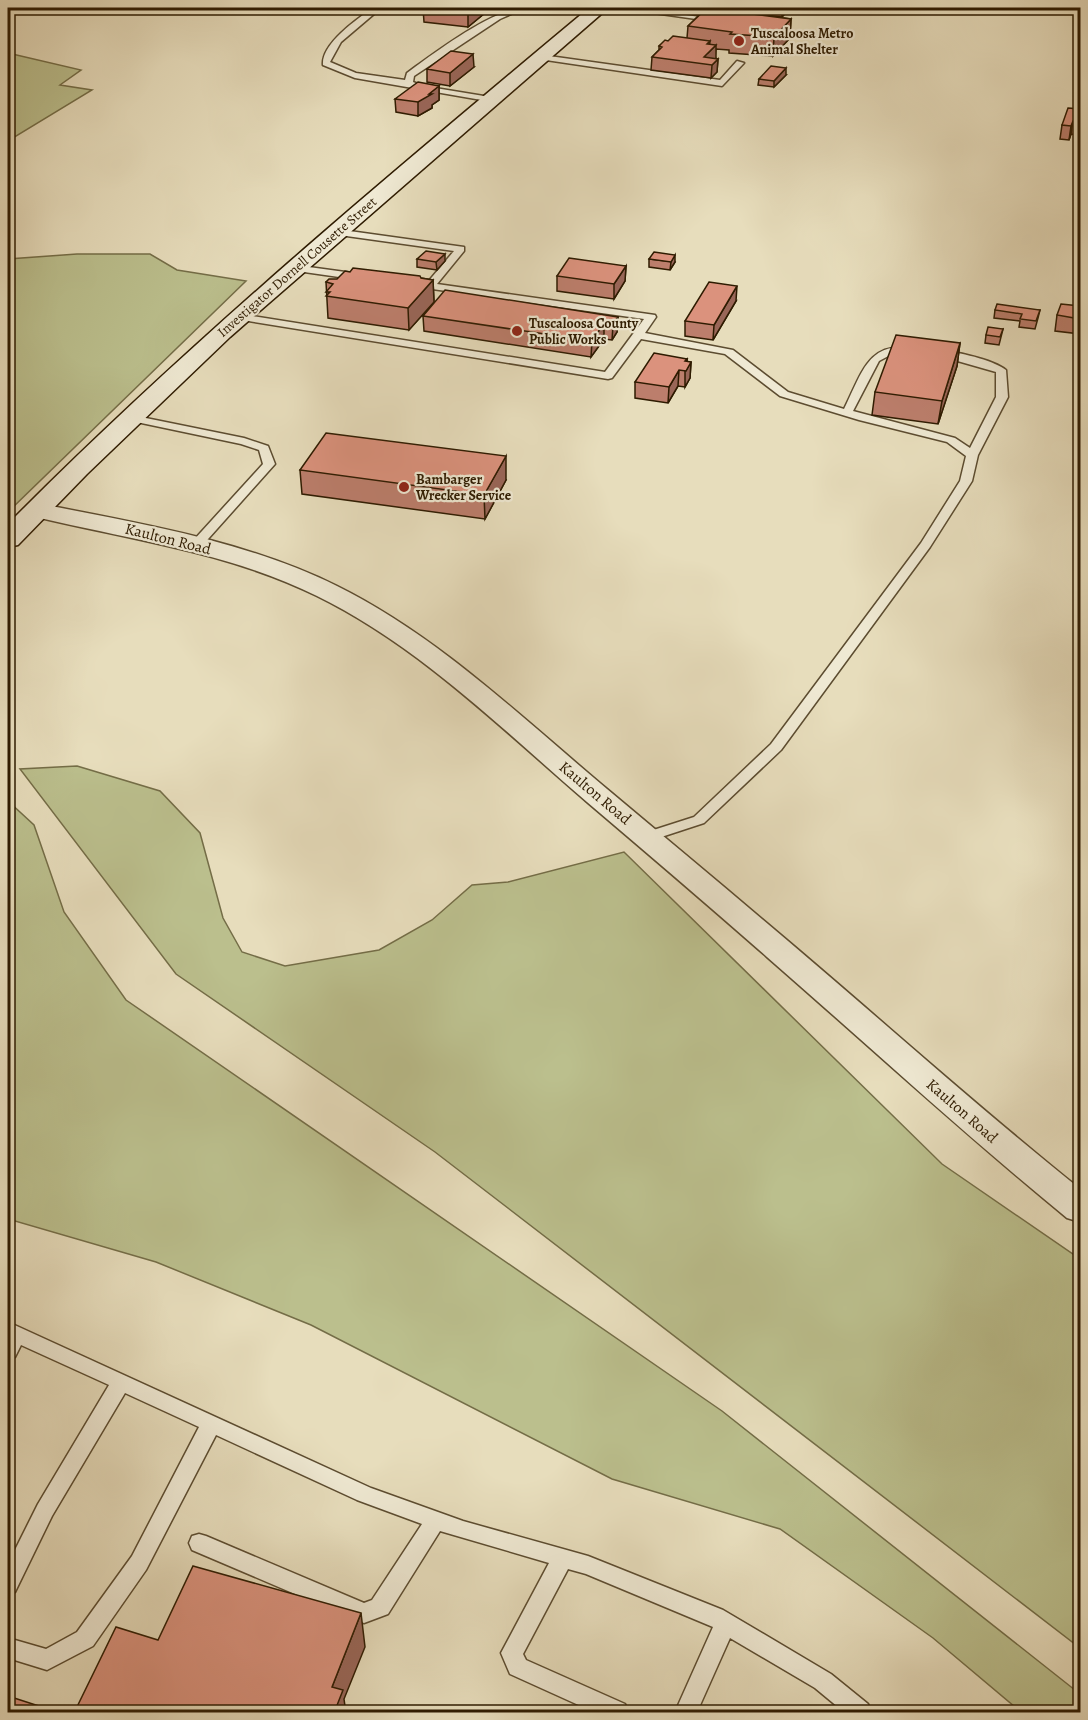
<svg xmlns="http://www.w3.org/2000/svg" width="1088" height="1720" viewBox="0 0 1088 1720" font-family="Alegreya,serif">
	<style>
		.green { fill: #bbbf8d; stroke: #746d47; stroke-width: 1.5 }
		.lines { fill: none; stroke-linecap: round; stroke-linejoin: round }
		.lane-casing { stroke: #5c4c30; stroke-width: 3 }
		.street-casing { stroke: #5c4c30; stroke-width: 3 }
		.secondary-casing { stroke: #2e1b01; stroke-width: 3 }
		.lane { fill: #efe9d3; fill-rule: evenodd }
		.street { fill: #efe9d3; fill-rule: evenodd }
		.secondary { fill: #efe9d3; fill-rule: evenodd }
		.wall { fill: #bc7e6c; stroke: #2e1b01; stroke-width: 1.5 }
		.shaded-wall { fill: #996658; stroke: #2e1b01; stroke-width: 1.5 }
		.building { fill: #db927d; stroke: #2e1b01; stroke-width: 1.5 }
		.poi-dot { fill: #8f2418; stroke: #efe9d3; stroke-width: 2 }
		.labels { text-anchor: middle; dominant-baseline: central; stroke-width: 4.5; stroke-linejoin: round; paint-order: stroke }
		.far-poi-label { font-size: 14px; font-weight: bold; fill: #2e1b01; stroke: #efe9d3; text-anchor: start }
		.far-street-label { font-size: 14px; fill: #2e1b01; stroke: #efe9d3 }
		.street-label { font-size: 16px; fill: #2e1b01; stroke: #efe9d3 }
	</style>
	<rect width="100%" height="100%" fill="#e7ddbc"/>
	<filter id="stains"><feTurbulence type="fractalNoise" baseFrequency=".00333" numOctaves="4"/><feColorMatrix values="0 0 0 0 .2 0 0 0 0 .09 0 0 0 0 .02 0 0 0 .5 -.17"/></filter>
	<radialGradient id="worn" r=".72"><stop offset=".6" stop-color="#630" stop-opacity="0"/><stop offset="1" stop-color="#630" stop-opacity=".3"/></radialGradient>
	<path class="green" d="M8,53L81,70L60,85L92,90L8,141Z
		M77,254H150L177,270L246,281L8,512V259Z
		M77,766L160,791L200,833L223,918L242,952L285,966L379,950L432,920L472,885L508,882L624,852L942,1164L1080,1259V1648L435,1152L176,974L20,769Z
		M8,801L34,825L64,912L126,1000L722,1411L1080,1694V1712H1021L933,1638L780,1529L612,1479L311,1325L156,1262L8,1219Z"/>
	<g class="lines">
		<defs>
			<path id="lane" d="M373,8H381L341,42L330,62L356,73L405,80L407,73L415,67C440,49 495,8 525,8L500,19L414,76L413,82L423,86L490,97L493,98V102L355,78L323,65C321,44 357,19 373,8Z
				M619,8H637L721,20L717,22Z
				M542,55L720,80L737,61L744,63L722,86L539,59V55Z
				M335,229L464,247V251L437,284L655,315L656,317L645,333L733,350L788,392L844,409C861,376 868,339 913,349V353L896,352L879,361L853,411L955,438L970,448L996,397V372L933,354C944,346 996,361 1006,370L1008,397L978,455L972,481L930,547L781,750L704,823L646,842L639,837L641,834L694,817L771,744L921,543L960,481L966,456L947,442L859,420L780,396L725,354L641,339L612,378L608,379L236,319V315L240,314L605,372L644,319L418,287V283H427L454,251L332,234V230Z
				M294,265L360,274L365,277L360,280L290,270L289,268Z
				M131,415L244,438L268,446L275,464L200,548H192L190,545L192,542L263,464L259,450L241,444L127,420V416Z
				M8,1322L371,1488L463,1521L588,1556L723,1610L831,1674L868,1704L871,1712H844L815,1688L730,1638L697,1712H675L713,1627L586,1574L568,1569L523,1654L526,1660L625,1704L628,1712H594L510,1674L501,1653L549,1563L440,1531L388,1614L364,1623L356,1620L192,1550L189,1543L192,1536L199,1534L206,1536L364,1603L372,1600L422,1524L357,1500L216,1435L146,1570L93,1646L47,1670L8,1658V1638L46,1649L77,1632L132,1556L199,1427L125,1393L52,1516L15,1592L8,1594V1564L38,1504L109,1385L21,1345L15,1357L8,1359Z"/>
			<path id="street" d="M36,503C137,523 244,540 337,586C438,636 521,717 607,789C667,839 728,890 788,941C886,1024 980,1109 1080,1189V1222L1067,1218C964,1134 867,1044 767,957C708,905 647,853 587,802C502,729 419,646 317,596C226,551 125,539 28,515L24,510L28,505Z"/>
			<path id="secondary" d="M589,8H608L230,337L87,474L18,545L8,547V524C191,340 390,174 589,8Z"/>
		</defs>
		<use href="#lane" class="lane-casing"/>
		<use href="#street" class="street-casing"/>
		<use href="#secondary" class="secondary-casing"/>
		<use href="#lane" class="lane"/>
		<use href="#street" class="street"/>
		<use href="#secondary" class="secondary"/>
	</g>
	<path class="wall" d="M423,8H491L468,27L424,22Z
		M703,8H790L782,17L733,11L791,19L790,38L773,56L729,53V50L716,49L715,58L718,59L717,72L711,78L651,70L652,57L659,50V46L668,41L687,38L688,26L706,8Z
		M474,67L450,86L427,82V69Z
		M786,75L774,87L758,85L759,79Z
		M439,86V100L432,105V108L418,116L396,112L395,99Z
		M1080,109V135L1071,134L1069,140L1060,139L1062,125Z
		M417,259L445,261L437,270L417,267Z
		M649,259L675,262L670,270L649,267Z
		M626,266L625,281L614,299L557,291V276Z
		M421,278L433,280L434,302L409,330L328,318L326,282Z
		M736,301L713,340L685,336V321Z
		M1080,306V339H1079L1080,334L1055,331L1057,315Z
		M995,310H1040L1038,318L1035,329L1019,327L1020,321L994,318Z
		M423,316L618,317L617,332L612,340L604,339L591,357L424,331Z
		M1003,329L999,345L985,343L986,335Z
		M960,343L957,366L938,424L872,415L875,392Z
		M687,359V362H691L690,378L685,387L678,386L668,403L635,398V382Z
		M300,470L506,480L485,519L302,494Z"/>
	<path class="shaded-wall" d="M468,8H491L468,27Z
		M782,8H790L782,17Z
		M791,19L790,38L773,56L774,37Z
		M710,41L709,52L716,45V58L709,64L704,57L707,44Z
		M473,54L474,67L450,86V73Z
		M718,59L717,72L711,78L712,65Z
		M786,68V75L774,87V81Z
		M439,86V100L432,105V108L418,116V102Z
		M1073,121L1071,134L1069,140L1071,126Z
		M445,254V261L437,270L436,262Z
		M675,255V262L670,270L671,262Z
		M626,266L625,281L614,299V284Z
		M433,280L434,302L409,330L408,308Z
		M737,286L736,301L713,340L714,325Z
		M618,317L617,332L612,340L613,325Z
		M604,323V339L591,357L592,341Z
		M960,343L957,366L938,424L942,401Z
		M687,359V369L691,362L690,378L685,387V361Z
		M679,370L678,386L668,403L669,387Z
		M506,456V480L485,519L484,495Z
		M361,1613L365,1647L344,1699L346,1713H334L332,1687Z"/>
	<path class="building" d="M707,8H733L729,11L791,19L774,37L730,34L732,32L688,26Z
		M673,36L710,41L707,44L716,45L704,57L718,59L712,65L652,57L662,47L659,46L665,40L668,41Z
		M451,51L473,54L450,73L427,69Z
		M771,66L786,68L774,81L759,79Z
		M418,82L439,86L429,94H432L418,102L395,99Z
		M1068,108L1080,109V121H1073L1071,126L1062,125Z
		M426,251L445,254L436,262L417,259Z
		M654,252L675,255L671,262L649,259Z
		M569,258L626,266L614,284L557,276Z
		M353,268L420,276L421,278L433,280L408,308L326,296L330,292H326L333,284L326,282L329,279H337L345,271L350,272Z
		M709,282L737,286L714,325L685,321Z
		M445,290L618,317L613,325L604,323L592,341L423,316Z
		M997,304L1040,310L1036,321L1020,319L1022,314L995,310Z
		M1061,304L1080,306V319L1057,315Z
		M988,327L1003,329L1000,337L986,335Z
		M896,335L960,343L942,401L875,392Z
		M654,353L687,359L685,361L691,362L686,371L679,370L669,387L635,382Z
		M326,433L506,456L484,495L300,470Z
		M193,1566L361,1613L332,1687L343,1690L334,1713H74L116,1627L158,1640Z
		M8,1696L45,1708L43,1713H8Z"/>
	<g class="poi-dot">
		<circle cx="739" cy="41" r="6"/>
		<circle cx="517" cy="331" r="6"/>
		<circle cx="404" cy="487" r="6"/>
	</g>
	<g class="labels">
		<g class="far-poi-label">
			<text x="751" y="33">Tuscaloosa Metro<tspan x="751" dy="16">Animal Shelter</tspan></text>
			<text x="529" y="323">Tuscaloosa County<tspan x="529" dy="16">Public Works</tspan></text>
			<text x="416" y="479">Bambarger<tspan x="416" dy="16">Wrecker Service</tspan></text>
		</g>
		<g class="far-street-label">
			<text transform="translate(297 267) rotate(-41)">Investigator Dornell Cousette Street</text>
		</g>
		<g class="street-label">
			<text transform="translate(168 539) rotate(14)">Kaulton Road</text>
			<text transform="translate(595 793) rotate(40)">Kaulton Road</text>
			<text transform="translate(962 1111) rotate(41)">Kaulton Road</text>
		</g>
	</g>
	<rect width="1088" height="1720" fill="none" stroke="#e7ddbc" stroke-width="30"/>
	<rect x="9" y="9" width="1070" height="1702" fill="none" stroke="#2e1b01" stroke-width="3"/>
	<rect x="15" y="15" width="1058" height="1690" fill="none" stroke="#2e1b01" stroke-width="1.5"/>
	<rect width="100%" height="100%" filter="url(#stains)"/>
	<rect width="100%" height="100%" fill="url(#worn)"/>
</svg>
